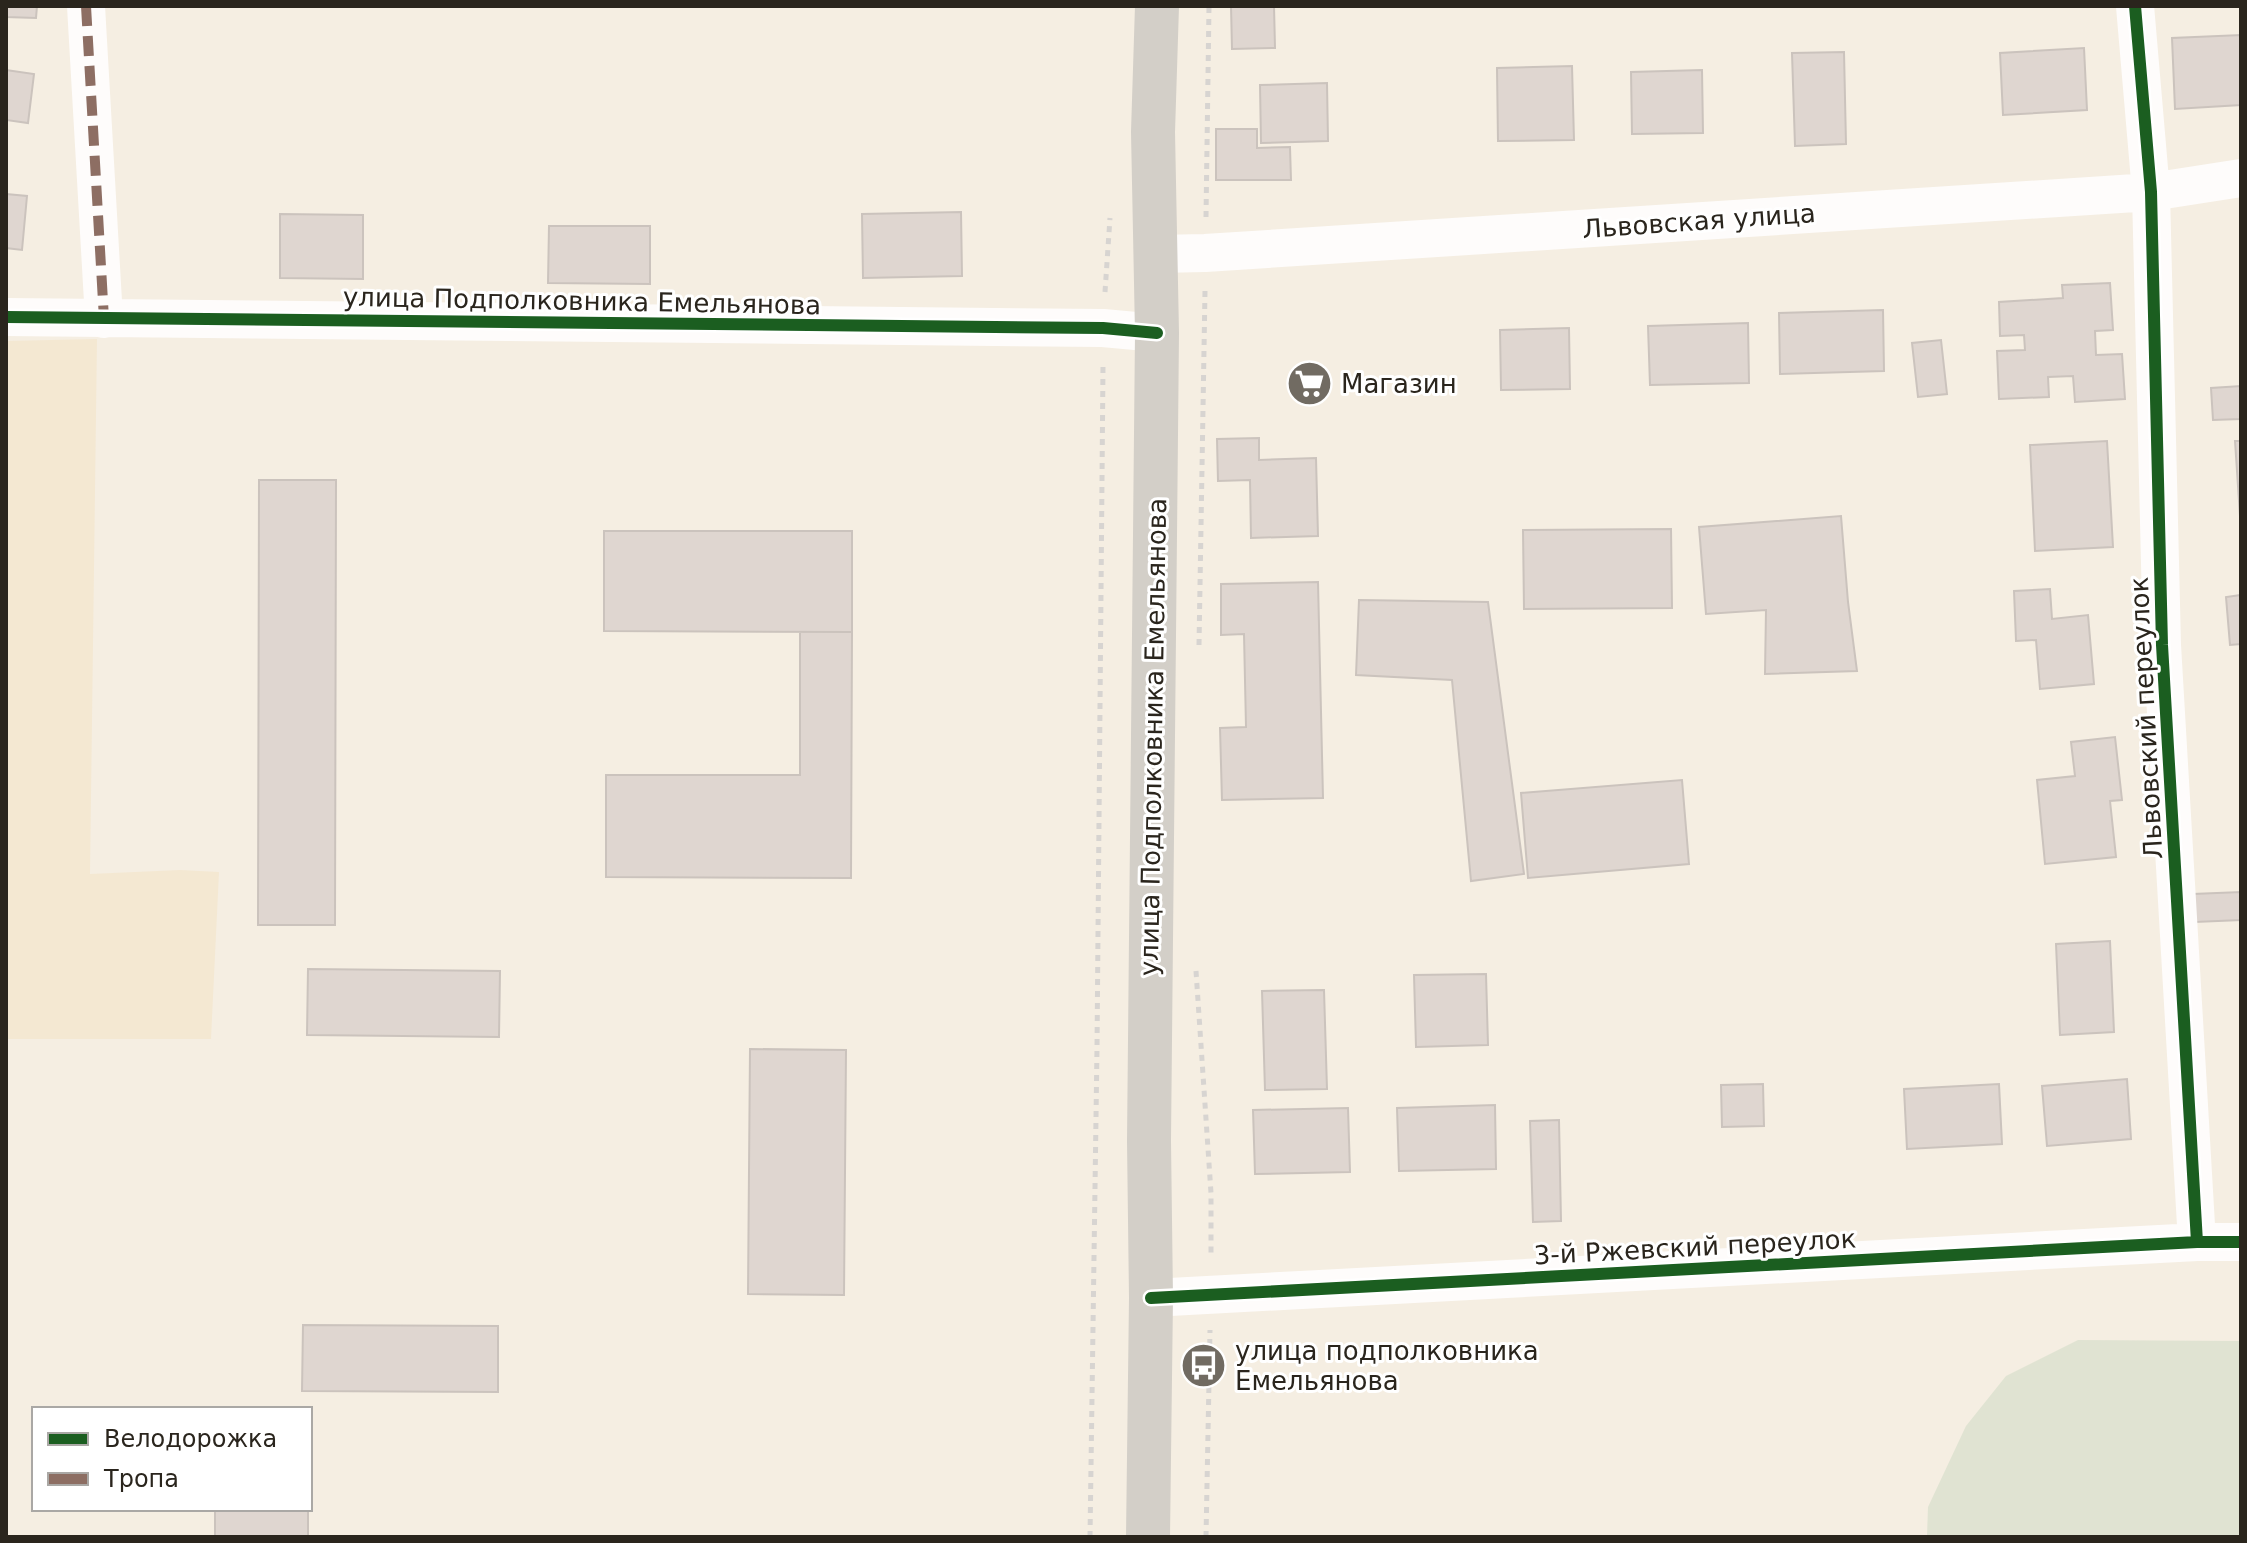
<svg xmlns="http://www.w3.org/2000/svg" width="2247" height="1543" viewBox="0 0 2247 1543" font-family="'DejaVu Sans',sans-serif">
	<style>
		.built { fill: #f4e8d2 }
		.green { fill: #e0e3d2 }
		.building { fill: #dfd6d0; stroke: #cbc3bd; stroke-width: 2 }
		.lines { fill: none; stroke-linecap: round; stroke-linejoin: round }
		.path { stroke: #d7d4d1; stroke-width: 5; stroke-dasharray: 6 6; stroke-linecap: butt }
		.minor { stroke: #fefcfb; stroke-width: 38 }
		.major { stroke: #d3cfc8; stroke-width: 44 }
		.quiet { stroke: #8d6e63; stroke-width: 10; stroke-dasharray: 20 10; stroke-linecap: butt }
		.cycleway-casing { stroke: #fff; stroke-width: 17 }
		.cycleway { stroke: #1b5e20; stroke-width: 12 }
		.labels { text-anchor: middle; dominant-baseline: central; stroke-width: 6; stroke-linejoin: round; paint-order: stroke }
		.street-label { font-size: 26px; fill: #2a251d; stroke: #fff }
		.poi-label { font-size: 26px; fill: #2a251d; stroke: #fff; text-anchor: start }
	</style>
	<rect width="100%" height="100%" fill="#f5eee2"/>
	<path class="built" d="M97,339L90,874L180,870L219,872L211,1039H6V341Z"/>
	<path class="green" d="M2078,1340L2241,1341V1537H1927L1928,1507L1966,1426L2006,1376Z"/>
	<path class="building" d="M6,6H37L36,18L6,17Z
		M1231,6H1274L1275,48L1232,49Z
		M2241,35V105L2175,109L2172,38Z
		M2084,48L2087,110L2003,115L2000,53Z
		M1844,52L1846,144L1795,146L1792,53Z
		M1572,66L1574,140L1498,141L1497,68Z
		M6,70L34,74L28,123L6,120Z
		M1702,70L1703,133L1632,134L1631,72Z
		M1327,83L1328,141L1261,143L1260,85Z
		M1216,129H1257V148L1290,147L1291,180H1216Z
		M6,194L27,196L22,250L6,248Z
		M961,212L962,276L863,278L862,214Z
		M280,214L363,215V279L280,278Z
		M549,226H650V284L548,283Z
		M2110,283L2113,330L2095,331L2096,355L2122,354L2125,399L2075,402L2073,376L2048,377L2049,397L1999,399L1997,351L2025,350L2024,335L2000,336L1999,302L2063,298L2062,285Z
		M1883,310L1884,371L1780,374L1779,313Z
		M1748,323L1749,383L1650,385L1648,326Z
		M1569,328L1570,389L1501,390L1500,330Z
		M1941,340L1947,394L1918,397L1912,343Z
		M2241,386V419L2213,420L2211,388Z
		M1259,438V460L1316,458L1318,536L1251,538L1250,480L1218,481L1217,439Z
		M2107,441L2113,547L2035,551L2030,445Z
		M2235,441H2241V531Z
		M259,480H336L335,925H258Z
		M1841,516L1848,602L1857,671L1765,674L1766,610L1706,614L1699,527Z
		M1671,529L1672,608L1524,609L1523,530Z
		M604,531H852V632L604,631Z
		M1318,582L1323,798L1222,800L1220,728L1246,727L1244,634L1221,635V584Z
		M2050,589L2052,619L2088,615L2094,684L2040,689L2036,640L2016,641L2014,591Z
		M2241,595V644L2230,645L2226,597Z
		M1359,600L1488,602L1524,874L1471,881L1452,680L1356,675Z
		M800,632H852L851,878L606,877V775H800Z
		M2115,737L2122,800L2110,801L2116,857L2045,864L2037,780L2075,776L2071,742Z
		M1682,780L1689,864L1528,878L1521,793Z
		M2241,892V920L2195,922L2193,894Z
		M2110,941L2114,1032L2060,1035L2056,944Z
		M308,969L500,971L499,1037L307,1035Z
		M1486,974L1488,1045L1416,1047L1414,975Z
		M1324,990L1327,1089L1265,1090L1262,991Z
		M750,1049L846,1050L844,1295L748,1294Z
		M2127,1079L2131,1139L2047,1146L2042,1086Z
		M1763,1084L1764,1126L1722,1127L1721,1085Z
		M1999,1084L2002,1144L1907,1149L1904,1089Z
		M1495,1105L1496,1169L1399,1171L1397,1108Z
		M1348,1108L1350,1172L1255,1174L1253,1110Z
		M1559,1120L1561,1221L1533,1222L1530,1121Z
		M303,1325L498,1326V1392L302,1391Z
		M215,1509H308V1537H215Z"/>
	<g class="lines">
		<path class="path" d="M1206,217L1209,6
			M1105,292L1110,218
			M1199,645L1205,291
			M1196,971L1211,1193V1256
			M1090,1537L1097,1048L1103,366
			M1206,1537L1210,1330"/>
		<path class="minor" d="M86,6L104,319
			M2135,6L2151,192L2162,645L2197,1242
			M1157,254L1205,253L2151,192L2241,178
			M6,317L1103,328L1157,333
			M1151,1298L2197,1242H2241"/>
		<path class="major" d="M1148,1537L1151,1298L1149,1141L1157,333L1153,132L1157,6"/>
		<path class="quiet" d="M86,6L104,319"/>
		<defs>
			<path id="cycleway" d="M2135,6L2151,192L2162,645L2197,1242
				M6,317L1103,328L1157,333
				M1151,1298L2197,1242H2241"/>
		</defs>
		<use href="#cycleway" class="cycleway-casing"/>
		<use href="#cycleway" class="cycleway"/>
	</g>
	<defs>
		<symbol id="supermarket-disc" viewBox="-11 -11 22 22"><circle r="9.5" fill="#716b62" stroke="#fff"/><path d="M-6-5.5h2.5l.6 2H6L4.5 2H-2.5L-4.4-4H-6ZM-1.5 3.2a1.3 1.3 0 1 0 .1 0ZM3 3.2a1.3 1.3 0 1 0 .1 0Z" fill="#fff"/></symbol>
		<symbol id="bus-disc" viewBox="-11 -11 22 22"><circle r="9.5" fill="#716b62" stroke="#fff"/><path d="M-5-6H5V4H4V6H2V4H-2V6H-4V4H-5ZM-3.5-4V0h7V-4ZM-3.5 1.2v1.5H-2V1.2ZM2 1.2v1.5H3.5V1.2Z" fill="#fff"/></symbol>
	</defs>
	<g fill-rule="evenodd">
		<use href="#supermarket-disc" x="1284" y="358" width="51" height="51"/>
		<use href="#bus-disc" x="1178" y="1340" width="51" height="51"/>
	</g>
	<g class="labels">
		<g class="street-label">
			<text transform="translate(1699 221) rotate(-4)">Львовская улица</text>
			<text transform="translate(582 301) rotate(1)">улица Подполковника Емельянова</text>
			<text transform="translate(2146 718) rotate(-93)">Львовский переулок</text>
			<text transform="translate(1153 737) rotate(-89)">улица Подполковника Емельянова</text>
			<text transform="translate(1695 1247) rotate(-3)">3-й Ржевский переулок</text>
		</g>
		<g class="poi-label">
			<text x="1341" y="384">Магазин</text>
			<text x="1235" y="1351">улица подполковника<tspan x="1235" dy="30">Емельянова</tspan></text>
		</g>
	</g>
	<rect width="2247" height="1543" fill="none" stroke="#2a251d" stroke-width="16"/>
	<rect x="32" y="1407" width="280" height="104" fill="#ffffff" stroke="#aaa8a5" stroke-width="2"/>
	<rect x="48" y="1433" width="40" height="12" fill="#1b5e20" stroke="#aaa8a5" stroke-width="2"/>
	<text x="104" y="1447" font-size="24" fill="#2a251d">Велодорожка</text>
	<rect x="48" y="1473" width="40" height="12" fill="#8d6e63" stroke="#aaa8a5" stroke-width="2"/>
	<text x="104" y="1487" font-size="24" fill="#2a251d">Тропа</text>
</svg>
